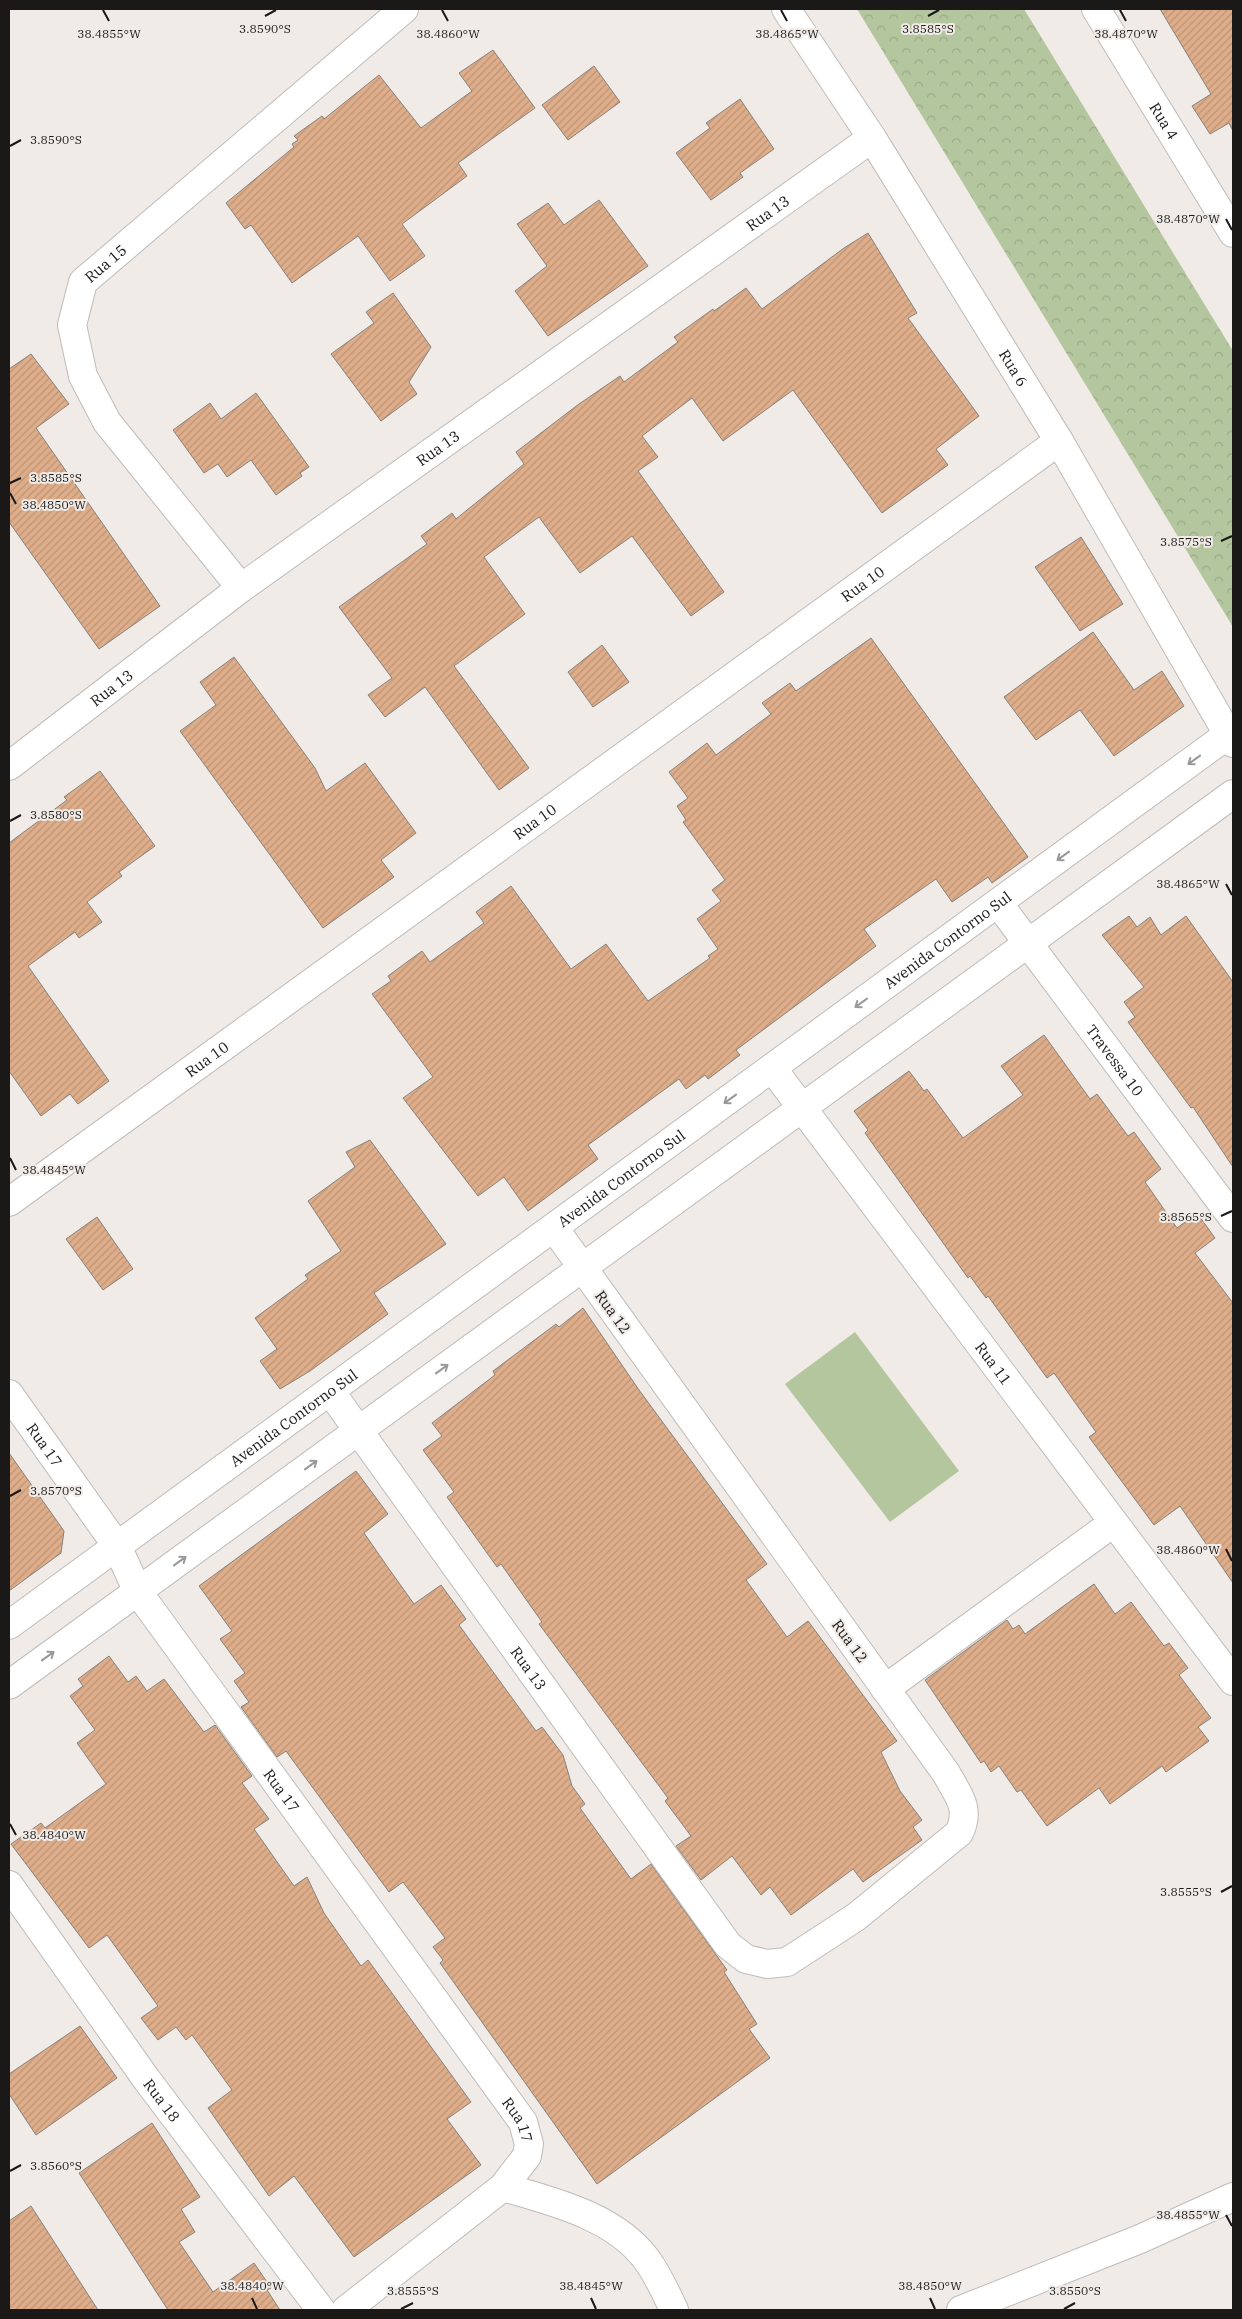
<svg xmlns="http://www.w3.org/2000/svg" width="1242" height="2319" viewBox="0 0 1242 2319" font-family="'IBM Plex Serif',serif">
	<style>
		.grass { fill: #b4c69e }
		.forest { fill: url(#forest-crowns) }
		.building { fill: url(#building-hatch); stroke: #86827e }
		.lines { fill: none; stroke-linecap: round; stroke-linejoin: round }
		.minor-casing { stroke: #c0bbb7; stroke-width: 30 }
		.tertiary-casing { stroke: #c0bbb7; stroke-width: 30 }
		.minor { stroke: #fff; stroke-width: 28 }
		.tertiary { stroke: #fff; stroke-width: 28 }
		.oneway { stroke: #989897 }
		.ticks { fill: none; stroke: #1b1918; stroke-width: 2 }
		.labels { text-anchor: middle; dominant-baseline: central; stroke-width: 4; stroke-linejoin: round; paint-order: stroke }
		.street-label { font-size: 15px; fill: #1b1918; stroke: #f0ebe7 }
		.ticks-label { font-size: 12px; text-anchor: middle; fill: #1b1918; stroke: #f0ebe7; stroke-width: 4; stroke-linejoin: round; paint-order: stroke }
	</style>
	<defs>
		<pattern id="forest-crowns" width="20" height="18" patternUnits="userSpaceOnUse" patternTransform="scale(1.25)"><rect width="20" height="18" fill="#b4c69e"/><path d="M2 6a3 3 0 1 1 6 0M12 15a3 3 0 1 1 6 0" fill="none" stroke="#9aaa87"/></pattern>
		<pattern id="building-hatch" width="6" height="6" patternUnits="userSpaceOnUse" patternTransform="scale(1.25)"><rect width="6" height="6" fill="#dead8a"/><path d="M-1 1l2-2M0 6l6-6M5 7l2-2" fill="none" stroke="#be9476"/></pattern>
	</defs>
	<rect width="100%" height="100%" fill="#f0ebe7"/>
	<path class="grass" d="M855,1332L959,1471L890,1522L785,1384Z"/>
	<path class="forest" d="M857,9H1024L1233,351V627Z"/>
	<path class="building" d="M1160,9H1233V131L1229,123L1210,134L1192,106L1211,94Z
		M493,50L535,108L458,163L467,176L402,224L425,256L390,281L358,236L292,283L251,225L245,229L226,203L294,147L292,144L298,140L294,136L322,116L324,119L379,75L421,128L472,91L459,73Z
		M594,66L620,102L568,140L542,105Z
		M740,99L774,149L740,173L743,177L711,200L676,153L710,128L706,123Z
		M599,200L648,266L548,336L515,291L547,266L517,224L548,203L564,225Z
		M868,233L917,313L908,318L979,416L936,449L948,465L882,513L793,390L723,441L692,398L642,436L658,457L638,471L724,592L691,616L632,536L580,573L539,517L484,557L525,614L454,666L529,768L499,790L425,687L385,717L368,695L392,678L339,607L427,544L421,536L452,513L456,519L524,464L516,452L579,404L620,376L624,382L678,342L674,337L713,309L714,311L746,288L762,309L844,248Z
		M393,293L431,347L409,382L417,394L381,421L331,354L374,323L366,312Z
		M31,354L69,404L36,428L160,606L99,649L9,522V369Z
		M256,393L309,467L300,473L302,476L276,495L251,460L227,477L218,464L204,473L173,430L210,403L221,419Z
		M1081,537L1123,604L1080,631L1035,567Z
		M1093,632L1134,690L1162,671L1184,706L1114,756L1080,710L1036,740L1004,697Z
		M871,638L1028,857L992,883L988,877L952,902L936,879L864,929L876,946L736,1050L740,1055L708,1079L705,1075L686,1089L679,1079L588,1145L598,1159L528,1211L504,1177L478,1196L403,1098L433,1077L372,994L391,981L388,976L422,951L430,962L484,923L476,912L511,886L571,969L606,944L648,1001L710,958L708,956L718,949L697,919L721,901L712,890L725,880L683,822L686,820L677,806L688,798L669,772L707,743L716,755L771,714L762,703L790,683L796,691Z
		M602,645L629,682L593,707L568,672Z
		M234,657L315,768L326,791L365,763L416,833L381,860L394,877L323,928L180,731L216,705L200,682Z
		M100,771L155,846L119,872L122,876L87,902L102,922L79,938L75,932L28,966L109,1081L78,1104L70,1094L41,1116L9,1071V843L67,800L64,797Z
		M1129,916L1137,927L1150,917L1161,935L1186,916L1233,982V1167L1193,1107L1191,1108L1128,1022L1135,1017L1124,1002L1144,987L1102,935Z
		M1044,1035L1090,1099L1097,1094L1128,1136L1134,1132L1161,1169L1145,1182L1177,1228L1197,1213L1215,1238L1195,1253L1233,1303V1583L1180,1506L1154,1525L1089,1437L1096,1432L1054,1373L1047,1378L988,1296L986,1298L970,1276L968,1278L865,1133L868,1130L854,1111L909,1071L924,1091L927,1089L963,1138L1023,1095L1001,1066Z
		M370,1140L446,1244L374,1293L388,1314L310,1371L280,1389L260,1361L277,1349L255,1318L308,1279L305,1275L341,1251L308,1201L355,1167L346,1152Z
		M97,1217L133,1269L103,1290L66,1239Z
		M583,1308L639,1390L767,1564L746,1580L787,1637L808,1621L897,1741L881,1752L900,1791L922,1820L913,1827L922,1840L863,1882L853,1869L791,1915L770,1887L761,1895L732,1856L701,1880L676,1846L691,1836L665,1801L668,1798L539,1624L542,1622L501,1564L497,1567L447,1497L454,1492L423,1450L442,1436L432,1423L495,1375L493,1371L556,1324L559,1327Z
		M9,1453L64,1531L61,1553L9,1591Z
		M356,1471L388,1514L364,1533L389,1569L414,1604L441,1585L466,1619L459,1625L536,1731L542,1727L563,1755L572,1786L585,1804L580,1808L631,1879L651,1864L727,1970L724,1972L757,2024L749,2029L770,2058L597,2184L440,1963L443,1960L433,1947L445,1938L403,1882L389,1892L286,1751L277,1757L241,1707L249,1702L234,1681L245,1673L220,1639L232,1631L199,1586Z
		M1094,1584L1115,1614L1131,1602L1164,1646L1169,1643L1188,1668L1179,1675L1211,1718L1198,1727L1209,1741L1166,1772L1162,1766L1110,1804L1099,1788L1047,1826L1021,1790L1017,1792L999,1766L991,1772L984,1761L981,1763L925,1680L1007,1620L1013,1629L1019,1625L1025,1634Z
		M109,1656L128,1682L136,1676L147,1691L164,1679L204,1732L215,1725L252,1776L242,1783L269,1819L254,1829L294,1886L307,1877L324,1913L361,1966L368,1960L471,2102L447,2119L481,2165L354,2257L294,2176L269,2196L208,2108L232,2090L192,2035L186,2040L176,2027L158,2040L141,2018L158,2006L107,1935L89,1948L11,1844L41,1823L45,1828L106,1784L77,1743L95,1730L70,1696L83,1686L78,1679Z
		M80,2026L117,2078L36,2135L9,2094V2074Z
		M152,2123L200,2197L181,2209L195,2232L179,2242L213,2292L254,2263L271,2288L267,2290L280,2310H168L79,2173Z
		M31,2206L98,2310H9V2221Z"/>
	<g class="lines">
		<defs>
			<g id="minor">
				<path id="s1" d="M786,9L872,138L1059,441L1233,743"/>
				<path id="s2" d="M1096,9L1233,233"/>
				<path id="s3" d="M241,588L107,422L83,376L72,325L83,282L404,9"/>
				<path id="s4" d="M9,766L241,588L872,138"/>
				<path id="s5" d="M998,903L1233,1218"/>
				<path id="s6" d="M772,1068L1233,1681"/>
				<path id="s7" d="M9,1202L1059,441"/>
				<path id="s8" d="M330,1391L728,1945L746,1959L767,1964L787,1962L856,1917L959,1833C971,1808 958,1795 946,1773L554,1228"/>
				<path id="s9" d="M9,1394L117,1546L138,1592L523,2122L529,2144L527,2156L503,2187L346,2310"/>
				<path d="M885,1689L1113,1523"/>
				<path id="s10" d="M9,1885L147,2080L321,2310"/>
				<path d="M503,2187C551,2201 615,2216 647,2260C658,2275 666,2293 674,2310"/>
				<path d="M961,2310L1140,2239L1233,2197"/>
			</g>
			<g id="tertiary">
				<path id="s11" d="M9,1625L1233,731"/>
				<path d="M9,1685L1233,794"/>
			</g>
		</defs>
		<use href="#minor" class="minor-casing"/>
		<use href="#tertiary" class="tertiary-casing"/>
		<use href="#minor" class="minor"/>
		<use href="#tertiary" class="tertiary"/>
	</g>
	<defs><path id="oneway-shaft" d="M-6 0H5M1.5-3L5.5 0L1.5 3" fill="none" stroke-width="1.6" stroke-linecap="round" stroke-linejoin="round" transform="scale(1.25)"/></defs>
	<g class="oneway">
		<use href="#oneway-shaft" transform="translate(1194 760) rotate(144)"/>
		<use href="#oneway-shaft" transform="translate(1063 856) rotate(144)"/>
		<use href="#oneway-shaft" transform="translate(861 1003) rotate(144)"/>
		<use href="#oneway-shaft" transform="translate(730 1099) rotate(144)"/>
		<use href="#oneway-shaft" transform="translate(442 1369) rotate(-36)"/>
		<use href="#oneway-shaft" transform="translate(311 1465) rotate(-36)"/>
		<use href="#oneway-shaft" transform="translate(180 1561) rotate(-36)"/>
		<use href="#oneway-shaft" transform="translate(48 1656) rotate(-36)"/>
	</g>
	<path class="ticks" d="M103,10L109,21M442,10L448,21M781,10L787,21M1120,10L1126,21M265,16L276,10M928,16L939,10M10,146L21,140M1226,219L1232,230M10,483L21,478M10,493L16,504M1221,541L1232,536M10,821L21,815M1226,884L1232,895M10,1158L16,1170M1221,1216L1232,1211M10,1496L21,1490M1226,1549L1232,1561M10,1824L16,1835M1221,1892L1232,1886M10,2171L21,2165M1226,2215L1232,2226M252,2298L257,2309M591,2298L596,2309M930,2298L935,2309M401,2309L413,2303M1064,2309L1075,2303"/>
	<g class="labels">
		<g class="street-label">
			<text stroke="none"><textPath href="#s2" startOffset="131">Rua 4</textPath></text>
			<text stroke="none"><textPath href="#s4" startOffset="939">Rua 13</textPath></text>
			<text stroke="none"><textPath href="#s3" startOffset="391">Rua 15</textPath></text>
			<text stroke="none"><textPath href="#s1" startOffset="425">Rua 6</textPath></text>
			<text stroke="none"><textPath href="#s4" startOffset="534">Rua 13</textPath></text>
			<text stroke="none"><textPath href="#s7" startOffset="1054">Rua 10</textPath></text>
			<text stroke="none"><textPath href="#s4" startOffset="129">Rua 13</textPath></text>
			<text stroke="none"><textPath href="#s7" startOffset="649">Rua 10</textPath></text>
			<text stroke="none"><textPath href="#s11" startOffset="1162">Avenida Contorno Sul</textPath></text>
			<text stroke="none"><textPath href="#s7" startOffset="244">Rua 10</textPath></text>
			<text stroke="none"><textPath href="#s5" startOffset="196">Travessa 10</textPath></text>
			<text stroke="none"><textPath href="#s11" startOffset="758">Avenida Contorno Sul</textPath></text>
			<text transform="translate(613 1312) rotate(54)">Rua 12</text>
			<text stroke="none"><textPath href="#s6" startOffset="369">Rua 11</textPath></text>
			<text stroke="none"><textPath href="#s11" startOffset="352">Avenida Contorno Sul</textPath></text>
			<text stroke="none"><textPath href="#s9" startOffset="62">Rua 17</textPath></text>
			<text transform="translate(850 1641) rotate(54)">Rua 12</text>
			<text stroke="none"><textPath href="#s8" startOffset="341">Rua 13</textPath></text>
			<text stroke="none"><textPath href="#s9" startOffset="482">Rua 17</textPath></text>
			<text stroke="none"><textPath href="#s10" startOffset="264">Rua 18</textPath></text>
			<text stroke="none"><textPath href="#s9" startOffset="888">Rua 17</textPath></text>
		</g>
	</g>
	<g class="ticks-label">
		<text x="265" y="33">3.8590°S</text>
		<text x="928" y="33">3.8585°S</text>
		<text x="109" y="38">38.4855°W</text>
		<text x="448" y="38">38.4860°W</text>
		<text x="787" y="38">38.4865°W</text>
		<text x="1126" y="38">38.4870°W</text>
		<text x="56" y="144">3.8590°S</text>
		<text x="1188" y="223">38.4870°W</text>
		<text x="56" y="482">3.8585°S</text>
		<text x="54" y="509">38.4850°W</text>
		<text x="1186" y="546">3.8575°S</text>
		<text x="56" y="819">3.8580°S</text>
		<text x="1188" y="888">38.4865°W</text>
		<text x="54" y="1174">38.4845°W</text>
		<text x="1186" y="1221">3.8565°S</text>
		<text x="56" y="1495">3.8570°S</text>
		<text x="1188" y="1554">38.4860°W</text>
		<text x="54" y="1839">38.4840°W</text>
		<text x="1186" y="1896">3.8555°S</text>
		<text x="56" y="2170">3.8560°S</text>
		<text x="1188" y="2219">38.4855°W</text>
		<text x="252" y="2290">38.4840°W</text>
		<text x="591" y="2290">38.4845°W</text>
		<text x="930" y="2290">38.4850°W</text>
		<text x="413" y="2295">3.8555°S</text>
		<text x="1075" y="2295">3.8550°S</text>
	</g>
	<rect width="1242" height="2319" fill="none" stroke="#1b1918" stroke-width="20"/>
</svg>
